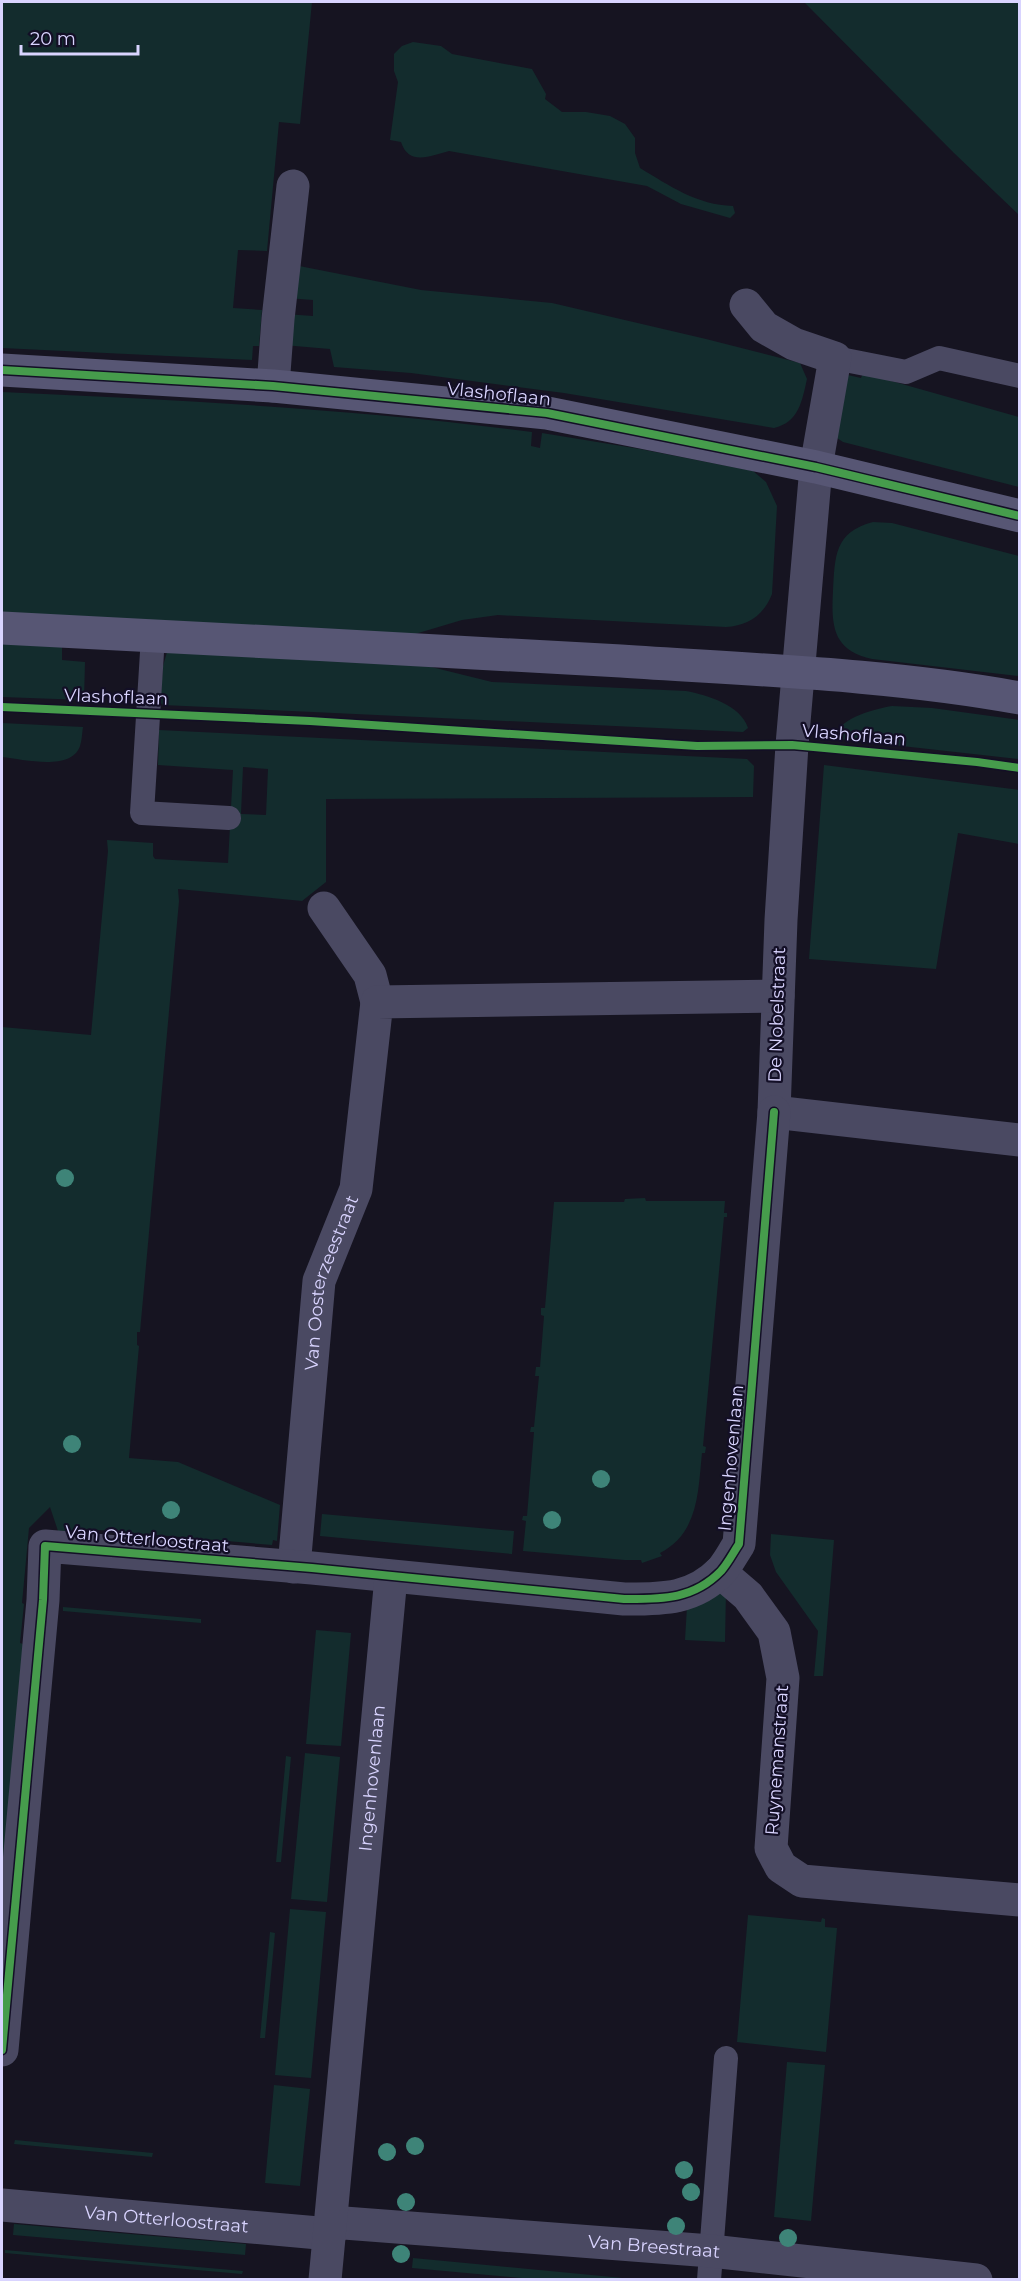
<svg xmlns="http://www.w3.org/2000/svg" width="1021" height="2281" viewBox="0 0 1021 2281" font-family="Montserrat,sans-serif">
	<style>
		.green { fill: #132c2d; fill-rule: evenodd }
		.lines { fill: none; stroke-linecap: round; stroke-linejoin: round }
		.lane { stroke: #4a4962; stroke-width: 24 }
		.street { stroke: #4a4962; stroke-width: 33 }
		.secondary { stroke: #575674; stroke-width: 33 }
		.cycleway-casing { stroke: #130f26; stroke-width: 11 }
		.cycleway { stroke: #469c4c; stroke-width: 8 }
		.tree { fill: #3e8478 }
		.labels { text-anchor: middle; dominant-baseline: central; stroke-width: 4.5; stroke-linejoin: round; paint-order: stroke }
		.street-label { font-size: 18px; fill: #d9d4ff; stroke: #130f26 }
	</style>
	<rect width="100%" height="100%" fill="#161421"/>
	<path class="green" d="M2,2H312L300,124L279,122L267,251L238,250L233,308L262,310L259,346H253L252,360L2,348Z
		M804,2H1019V215L954,153Z
		M413,42L441,46L452,54L532,69L546,94L545,99L562,112H586L610,116L625,124L635,138V153L640,168C670,186 697,205 733,206L735,213L730,218L681,204L647,186L449,151C432,155 409,167 401,142L390,140L398,82L394,71V54L402,46Z
		M289,264L421,290L552,303L706,339L800,363L807,379C802,401 799,422 774,428L564,393L411,373L334,367L330,349L283,345L285,314L313,316V300L287,298Z
		M839,373L861,378L863,373L1019,417V487L843,442L837,438Z
		M2,392C179,400 356,409 532,432L531,446L540,448L542,433L640,449L753,471L766,482L777,506L772,594C764,615 748,626 726,627L498,615L462,620L415,634L2,615Z
		M873,522L892,523L1019,556V676L872,659C833,651 831,626 833,591C835,557 834,532 873,522Z
		M2,641L62,644V660L85,662L84,700L2,697Z
		M167,652L387,656L492,682L686,691C707,695 741,705 748,728L743,732L163,705L160,702L163,666Z
		M892,706L932,708L1019,720V759L839,739L837,735C840,717 876,709 892,706Z
		M2,723L83,727C82,733 82,740 80,746C71,772 23,759 2,757Z
		M159,730L747,759L754,766L753,797L326,799V882L302,901L178,889L179,901L140,1332H137V1345L139,1346L129,1458L178,1462L280,1505L277,1541L273,1540L272,1545L75,1528L74,1533L58,1531L50,1507L29,1528L22,1603L24,1604L20,1643L23,1644L2,1886V1027L91,1035L108,851L107,840L153,843V856L155,859L228,863L233,770L158,765ZM243,767L268,769L266,815L241,814Z
		M824,765L1019,790V844L958,833L936,969L809,959Z
		M645,1198L646,1201H725L724,1213H727V1217H724L703,1446L706,1447L705,1453H702C698,1491 699,1533 660,1553L662,1556L642,1563L641,1560H625L523,1551L526,1521L522,1520L523,1516H527L534,1432H530L531,1427H534L539,1376H535L536,1367H540L544,1316L541,1315V1308H545L554,1202H624L625,1199Z
		M322,1514L514,1531L512,1554L320,1536Z
		M771,1534L834,1540L823,1676H814L818,1631L776,1572L770,1555Z
		M726,1590L725,1642L685,1640L687,1607Z
		M63,1607L201,1619V1623L63,1611Z
		M316,1630L351,1633L341,1746L306,1744Z
		M305,1753L340,1757L327,1902L291,1899Z
		M286,1756L291,1757L281,1862H276Z
		M290,1909L326,1912L311,2078L275,2075Z
		M748,1915L821,1922L822,1918L825,1919V1927L837,1928L826,2052L737,2042Z
		M270,1932L275,1933L265,2038H260Z
		M787,2062L825,2065L811,2221L774,2217Z
		M274,2085L310,2089L300,2186L265,2183Z
		M15,2140L153,2153L152,2157L14,2144Z
		M14,2224L246,2244L245,2255L13,2235Z
		M5,2250L243,2271L242,2274L5,2253Z
		M413,2258L633,2279H532L412,2268Z"/>
	<g class="lines">
		<path class="lane" d="M835,358L906,372L939,358L1020,376
			M153,636L142,813L229,818
			M709,2280L726,2058"/>
		<g class="street">
			<path d="M746,305L764,327L794,344L835,358L816,467L792,745L781,920L774,1112L1020,1140"/>
			<path d="M273,386L278,319L293,186"/>
			<path d="M324,908L370,975L377,1002"/>
			<path id="s1" d="M294,1567L319,1281L356,1189L377,1002L778,996"/>
			<path d="M720,1572L748,1596L774,1632L783,1678L771,1848L781,1867L802,1881L1020,1900"/>
			<path d="M2,2050L43,1600L45,1546L312,1568L624,1599C661,1599 693,1600 721,1571C728,1563 733,1553 739,1544L774,1112"/>
			<path id="s2" d="M2,2205L330,2234"/>
			<path id="s3" d="M331,2222L711,2251L976,2280"/>
			<path id="s4" d="M325,2280L391,1577"/>
		</g>
		<path class="secondary" d="M2,370L273,386L547,413L816,467L1020,516
			M2,628C208,639 415,649 621,661C754,670 888,674 1020,698"/>
		<defs>
			<path id="cycleway" d="M2,370L273,386L547,413L816,467L1020,516
				M2,707L310,721L697,746L792,745L977,762L1020,768
				M2,2050L43,1600L45,1546L312,1568L624,1599C661,1599 693,1600 721,1571C728,1563 733,1553 739,1544L774,1112"/>
		</defs>
		<use href="#cycleway" class="cycleway-casing"/>
		<use href="#cycleway" class="cycleway"/>
	</g>
	<g class="tree">
		<circle cx="65" cy="1178" r="9"/>
		<circle cx="72" cy="1444" r="9"/>
		<circle cx="601" cy="1479" r="9"/>
		<circle cx="171" cy="1510" r="9"/>
		<circle cx="552" cy="1520" r="9"/>
		<circle cx="415" cy="2146" r="9"/>
		<circle cx="387" cy="2152" r="9"/>
		<circle cx="684" cy="2170" r="9"/>
		<circle cx="691" cy="2192" r="9"/>
		<circle cx="406" cy="2202" r="9"/>
		<circle cx="676" cy="2226" r="9"/>
		<circle cx="788" cy="2238" r="9"/>
		<circle cx="401" cy="2254" r="9"/>
	</g>
	<g class="labels">
		<g class="street-label">
			<text transform="translate(499 394) rotate(6)">Vlashoflaan</text>
			<text transform="translate(116 697) rotate(2)">Vlashoflaan</text>
			<text transform="translate(854 735) rotate(5)">Vlashoflaan</text>
			<text transform="translate(777 1015) rotate(-88)">De Nobelstraat</text>
			<text stroke="none"><textPath href="#s1" startOffset="288">Van Oosterzeestraat</textPath></text>
			<text transform="translate(731 1458) rotate(-85)">Ingenhovenlaan</text>
			<text transform="translate(147 1539) rotate(5)">Van Otterloostraat</text>
			<text transform="translate(777 1760) rotate(-86)">Ruynemanstraat</text>
			<text stroke="none"><textPath href="#s4" startOffset="504">Ingenhovenlaan</textPath></text>
			<text stroke="none"><textPath href="#s2" startOffset="165">Van Otterloostraat</textPath></text>
			<text stroke="none"><textPath href="#s3" startOffset="324">Van Breestraat</textPath></text>
		</g>
	</g>
	<rect width="1021" height="2281" fill="none" stroke="#d9d4ff" stroke-width="6"/>
	<path d="M21 45v9h117v-9" fill="none" stroke="#d9d4ff" stroke-width="3"/>
	<text x="30" y="45" font-size="18" fill="#d9d4ff" stroke="#130f26" stroke-width="4.5" paint-order="stroke">20 m</text>
</svg>
